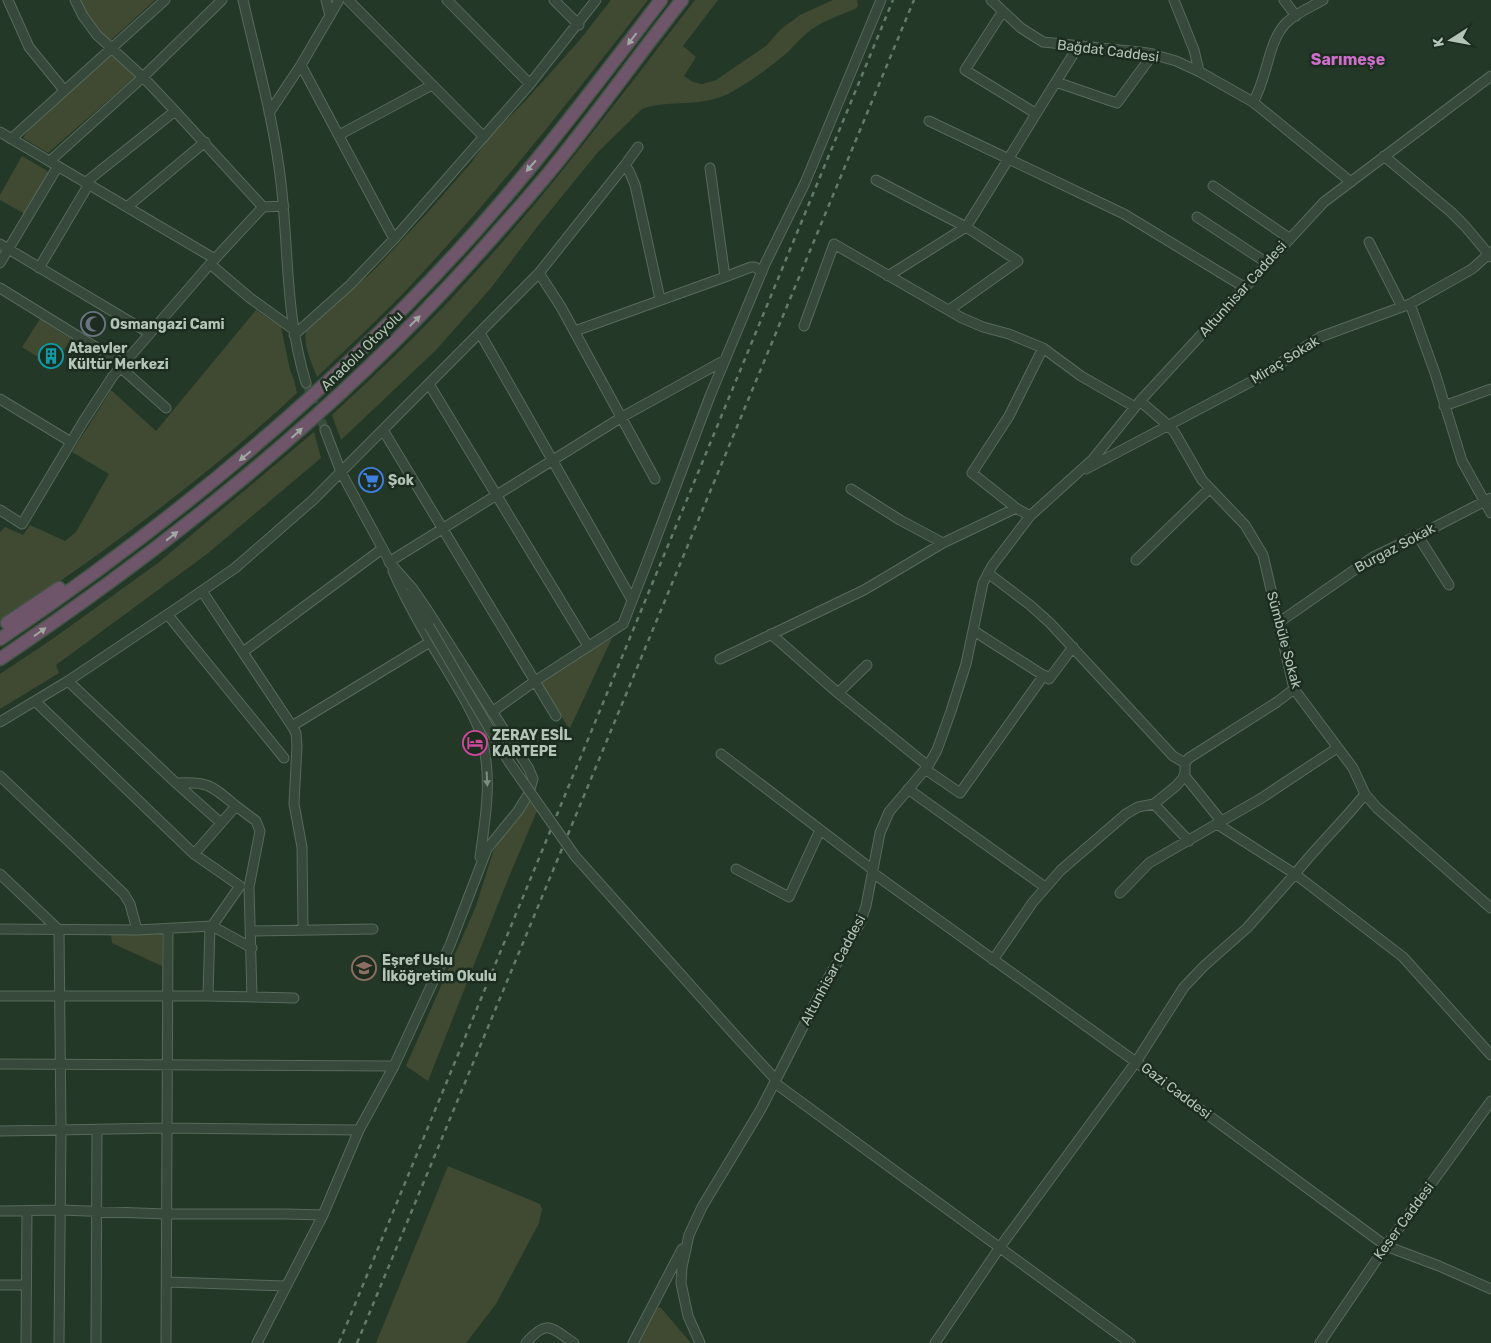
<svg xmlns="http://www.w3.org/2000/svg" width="1491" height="1343" viewBox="0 0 1491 1343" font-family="Rubik,sans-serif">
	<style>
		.green { fill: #404a33 }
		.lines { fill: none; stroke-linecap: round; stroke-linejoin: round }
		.minor-tunnel { stroke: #384d3c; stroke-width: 9; stroke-dasharray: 9 4.5; stroke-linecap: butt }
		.minor-casing { stroke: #576a5b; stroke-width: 11 }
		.highway-casing { stroke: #425445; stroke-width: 15 }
		.minor { stroke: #37493a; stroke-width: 9 }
		.highway { stroke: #6e5569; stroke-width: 12 }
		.rail { stroke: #657b69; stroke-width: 2.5; stroke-dasharray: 5 5; stroke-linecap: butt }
		.minor-bridge-casing { stroke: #576a5b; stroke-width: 11; stroke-linecap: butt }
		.minor-bridge { stroke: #37493a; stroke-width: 9 }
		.oneway { fill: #a1a9a3 }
		.oneway2 { fill: #7b8d7e }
		.labels { text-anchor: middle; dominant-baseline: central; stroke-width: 5; stroke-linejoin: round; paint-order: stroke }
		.street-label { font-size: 14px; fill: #b2c5b6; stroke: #1c2d1f }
		.poi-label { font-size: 14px; font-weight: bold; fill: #b2c5b6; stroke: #1c2d1f; text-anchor: start }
		.quarter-label { font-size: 16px; font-weight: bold; fill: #ce6fcc; stroke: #1c2d1f }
	</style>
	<rect width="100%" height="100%" fill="#233827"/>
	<path class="green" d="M80,0H155L110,41C96,31 87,16 80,0Z
		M611,0H648C573,97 496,194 412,284C382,316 349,346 317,377C312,363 303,346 306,331L373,271L428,212L471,163L489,138L527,99L578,42Z
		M695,0H718L683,46L696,57L684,76L693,82L702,84L716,80L766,46L781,29L800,15L833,0H857L858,6L855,9C840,15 818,23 807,33C800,39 794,46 788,52C769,68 749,83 728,94C698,108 669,99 642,109L598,152L537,227L491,288L435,351L341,440L332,415C376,374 420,333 461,288C546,197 619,98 695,0Z
		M113,53L135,77L48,153L23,138L28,131Z
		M22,156L49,172L25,214L0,200V195Z
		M256,310L281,327L290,370L294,380L297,393C205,478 104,553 0,622V532L5,527L23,535L30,525L65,541L76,532L109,474L72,452L111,390L156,431Z
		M40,319L71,339L51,370L37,360L38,357L22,347Z
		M314,432L321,458L207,554L56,665L59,673L0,709V674L51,640L158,563Z
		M612,638L570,728L568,727L541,683L570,663Z
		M530,802L537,811L508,879L428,1081L406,1066L476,906L493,852C503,834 519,820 530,802Z
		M162,933V966L112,943L111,934Z
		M448,1166L540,1204L542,1209L539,1223L496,1304L466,1343H376Z
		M660,1307L661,1308L691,1343H636L655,1309Z"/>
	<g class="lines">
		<path class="minor-tunnel" d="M306,383L325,430"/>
		<defs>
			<path id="minor" d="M8,0L29,47L64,90
				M75,0L83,16L97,35L143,77L175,111L263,207
				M243,0C257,61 274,121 281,183C289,252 285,314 306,383
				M326,0L330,16
				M348,0L484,137
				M447,0L530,84
				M554,0L579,25
				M991,0L1021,28L1043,42L1148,53L1176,61L1200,72L1253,102L1351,182
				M1174,0L1194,50L1199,71
				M1284,0L1296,16
				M1003,11L965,70L1035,113
				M301,65L394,239
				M1056,82L1117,103L1153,54
				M1253,102C1268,78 1267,43 1286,23C1296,13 1311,7 1323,0
				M269,113L301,65L339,0
				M929,121L1124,214L1244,287
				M0,132L215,259
				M339,135L432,85
				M11,139L165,0
				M1384,156L1451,212L1465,226L1491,257
				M50,161L143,77L222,0
				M625,165L638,147
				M876,180L966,227C1004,167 1040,106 1078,47
				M86,182L175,111
				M1213,186L1289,238
				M127,207L205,142
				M1197,217L1267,263
				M1369,242L1402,307
				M0,244L149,333
				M0,263L58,166
				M210,264L250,298L293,329
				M39,268L89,184
				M539,273L625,165L629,171L635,185L660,299
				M888,276L966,227L1018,261L949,310
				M725,277L751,267H755L762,272
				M0,288L123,364
				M1410,304L1435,373L1462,461L1491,513
				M804,326L834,244L962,318L983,327L1009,334L1043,348L1081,376L1135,407
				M575,331L725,277L710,168
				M480,333L632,600
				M294,335L350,285L394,239L530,84L596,0
				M120,367L166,408
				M429,384L588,646
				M0,399L71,442
				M1140,401L1169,426L1175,433L1202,480L1245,525L1263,555L1294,689L1353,768L1365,794L1377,808L1491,908
				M1444,406L1491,389
				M325,430L341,472L392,566
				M383,430L556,716
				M1086,469L1258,378L1320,337L1410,304L1472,269L1491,252
				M851,489L900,520L943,543
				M1016,508L972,473L1009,416L1043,348
				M0,510L22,524L83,422L113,376L210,264L263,207L284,206
				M1418,536L1449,585
				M1136,560L1209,489
				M389,562L622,417L725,360
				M393,571C408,605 426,636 446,668C458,689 472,709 480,732C493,773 486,815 480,857
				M988,573L1030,605L1050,623L1173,756L1185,763
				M202,591L292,726L430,642
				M409,594L429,626
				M168,615L284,758
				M1278,623L1373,557L1427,531L1491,498
				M974,631L1049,679L1073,647
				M771,634L838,693L928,766
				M243,652L382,549
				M720,659L864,590L943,543L1016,508L1030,516
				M68,681L176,783L221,823
				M838,693L867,665
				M492,712L535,681L623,624L646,565L710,396L765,264L805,183L881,0
				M0,722L68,681L180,606L235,568L313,500L539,273L561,307L655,479
				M292,726L296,733L297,746L294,804L302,847L303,929
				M721,754L873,870
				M925,769L960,793L1044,675
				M1184,775L1222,822
				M0,776L124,894L130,904L137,930
				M176,783C209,781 212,786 236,806L194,854
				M908,789L1045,887
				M1365,794C1343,822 1317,846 1295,874L1403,957L1491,1055
				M1154,804L1189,841
				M236,806L256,821L260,831L249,887L252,997
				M736,869L789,897L820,830
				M873,873L1136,1062L1386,1246L1439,1266L1491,1289
				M0,874L59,930L61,1130L59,1343
				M1120,893L1149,863L1260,799L1337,748
				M212,926L252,948
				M0,929L137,930L212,926L240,886L194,854L35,701
				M251,931L373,929
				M993,960L1033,902L1061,870L1126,814L1138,807L1154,804L1176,786L1183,778L1185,773V763L1189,758L1277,702L1294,689
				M0,996H208L294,998
				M208,996L210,926
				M733,1033L776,1080
				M0,1064L394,1066
				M775,1083L1130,1343
				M0,1131L167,1128L359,1130
				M0,1211L61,1210L165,1214H286L323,1215
				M167,1282L286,1286
				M0,1285H26
				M26,1343L27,1211
				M96,1343L97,1129
				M166,1343L168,929
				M257,1343L323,1215L359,1130L394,1066L450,945L487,849L518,811L528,795L533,779L529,769L426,608L413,589L389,562
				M526,1343C547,1319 550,1327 574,1343
				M633,1343L682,1249
				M700,1343L688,1316L681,1283L682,1267L689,1235L702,1207L761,1109L826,982L860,923L866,906L880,833L889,812L928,766L937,750L951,711L966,664L983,583L992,566L1030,516L1093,459L1140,401L1324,202L1491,76
				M935,1343L1000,1247L1136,1062L1184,987L1204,966L1247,928L1295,874L1217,824
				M1320,1343L1386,1246L1491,1101"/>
			<path id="highway" d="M7,623L59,588
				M0,639C167,526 320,401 456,253C530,173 595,86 661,0
				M0,659C170,545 330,417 468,265C495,235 522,205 547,175C594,118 636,58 682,0"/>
		</defs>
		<use href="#minor" class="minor-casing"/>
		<use href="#highway" class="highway-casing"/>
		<use href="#minor" class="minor"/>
		<use href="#highway" class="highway"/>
		<path class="rail" d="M339,1343L893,0
			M357,1343L914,0"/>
		<defs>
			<path id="minor-bridge" d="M429,626L509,762L575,856L733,1033"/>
		</defs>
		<use href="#minor-bridge" class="minor-bridge-casing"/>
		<use href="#minor-bridge" class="minor-bridge"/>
	</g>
	<defs><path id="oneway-solid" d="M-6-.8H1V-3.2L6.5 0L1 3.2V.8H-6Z" transform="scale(1.25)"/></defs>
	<g class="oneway">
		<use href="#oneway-solid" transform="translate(632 39) rotate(127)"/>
		<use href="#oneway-solid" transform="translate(531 166) rotate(131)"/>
		<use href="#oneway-solid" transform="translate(415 321) rotate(-45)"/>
		<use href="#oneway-solid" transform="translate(297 433) rotate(-42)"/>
		<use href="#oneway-solid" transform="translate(245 456) rotate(140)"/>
		<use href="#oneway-solid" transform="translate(172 536) rotate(-38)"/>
		<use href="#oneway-solid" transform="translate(40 632) rotate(-35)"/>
	</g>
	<use class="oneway2" href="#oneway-solid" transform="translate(487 779) rotate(87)"/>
	<defs>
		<symbol id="mosque-ring" viewBox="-11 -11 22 22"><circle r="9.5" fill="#1c2d1f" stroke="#6b7280" stroke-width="1.5"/><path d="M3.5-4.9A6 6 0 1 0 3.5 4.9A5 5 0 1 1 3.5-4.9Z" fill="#6b7280"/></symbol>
		<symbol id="building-ring" viewBox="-11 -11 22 22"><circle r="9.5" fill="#1c2d1f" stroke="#0f9aa8" stroke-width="1.5"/><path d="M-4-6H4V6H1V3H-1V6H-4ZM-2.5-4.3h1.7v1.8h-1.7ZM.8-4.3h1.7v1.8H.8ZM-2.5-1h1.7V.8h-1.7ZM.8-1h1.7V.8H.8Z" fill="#0f9aa8"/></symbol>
		<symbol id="supermarket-ring" viewBox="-11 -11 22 22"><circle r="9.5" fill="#1c2d1f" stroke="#3f7fe0" stroke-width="1.5"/><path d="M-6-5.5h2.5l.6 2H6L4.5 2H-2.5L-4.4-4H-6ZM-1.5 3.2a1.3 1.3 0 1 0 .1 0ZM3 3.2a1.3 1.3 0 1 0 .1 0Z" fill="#3f7fe0"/></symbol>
		<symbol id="hotel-ring" viewBox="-11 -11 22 22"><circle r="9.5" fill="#1c2d1f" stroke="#d1479c" stroke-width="1.5"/><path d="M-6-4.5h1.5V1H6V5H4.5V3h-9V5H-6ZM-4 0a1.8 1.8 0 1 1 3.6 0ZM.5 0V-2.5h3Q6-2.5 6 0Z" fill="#d1479c"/></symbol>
		<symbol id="school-ring" viewBox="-11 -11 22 22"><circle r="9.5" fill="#1c2d1f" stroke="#8d6e63" stroke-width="1.5"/><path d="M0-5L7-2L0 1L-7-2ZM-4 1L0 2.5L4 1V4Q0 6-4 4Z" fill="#8d6e63"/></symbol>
	</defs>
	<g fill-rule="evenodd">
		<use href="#mosque-ring" x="79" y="310" width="28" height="28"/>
		<use href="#building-ring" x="37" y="342" width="28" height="28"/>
		<use href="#supermarket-ring" x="357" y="466" width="28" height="28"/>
		<use href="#hotel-ring" x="461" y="729" width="28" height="28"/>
		<use href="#school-ring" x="350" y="954" width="28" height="28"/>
	</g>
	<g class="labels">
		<g class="street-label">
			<text transform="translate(1108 51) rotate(7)">Bağdat Caddesi</text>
			<text transform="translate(1243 289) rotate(-48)">Altunhisar Caddesi</text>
			<text transform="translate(362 351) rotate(-44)">Anadolu Otoyolu</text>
			<text transform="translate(1285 360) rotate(-32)">Miraç Sokak</text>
			<text transform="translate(1395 548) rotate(-28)">Burgaz Sokak</text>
			<text transform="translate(1284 640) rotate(75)">Sümbüle Sokak</text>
			<text transform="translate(833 970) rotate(-62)">Altunhisar Caddesi</text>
			<text transform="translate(1176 1091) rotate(37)">Gazi Caddesi</text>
			<text transform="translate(1404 1221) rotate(-54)">Keser Caddesi</text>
		</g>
		<g class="poi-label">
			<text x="110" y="324">Osmangazi Cami</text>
			<text x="68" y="348">Ataevler<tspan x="68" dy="16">Kültür Merkezi</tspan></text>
			<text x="388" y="480">Şok</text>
			<text x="492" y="735">ZERAY ESİL<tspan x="492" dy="16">KARTEPE</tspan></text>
			<text x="382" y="960">Eşref Uslu<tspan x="382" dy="16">İlköğretim Okulu</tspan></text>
		</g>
		<g class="quarter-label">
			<text x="1348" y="59">Sarımeşe</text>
		</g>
	</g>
	<g transform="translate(1451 40) rotate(259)" stroke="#1c2d1f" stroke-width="4" paint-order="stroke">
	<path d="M0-4L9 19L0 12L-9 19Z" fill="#b2c5b6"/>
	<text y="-8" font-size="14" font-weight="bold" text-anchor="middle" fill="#b2c5b6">K</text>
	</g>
</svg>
